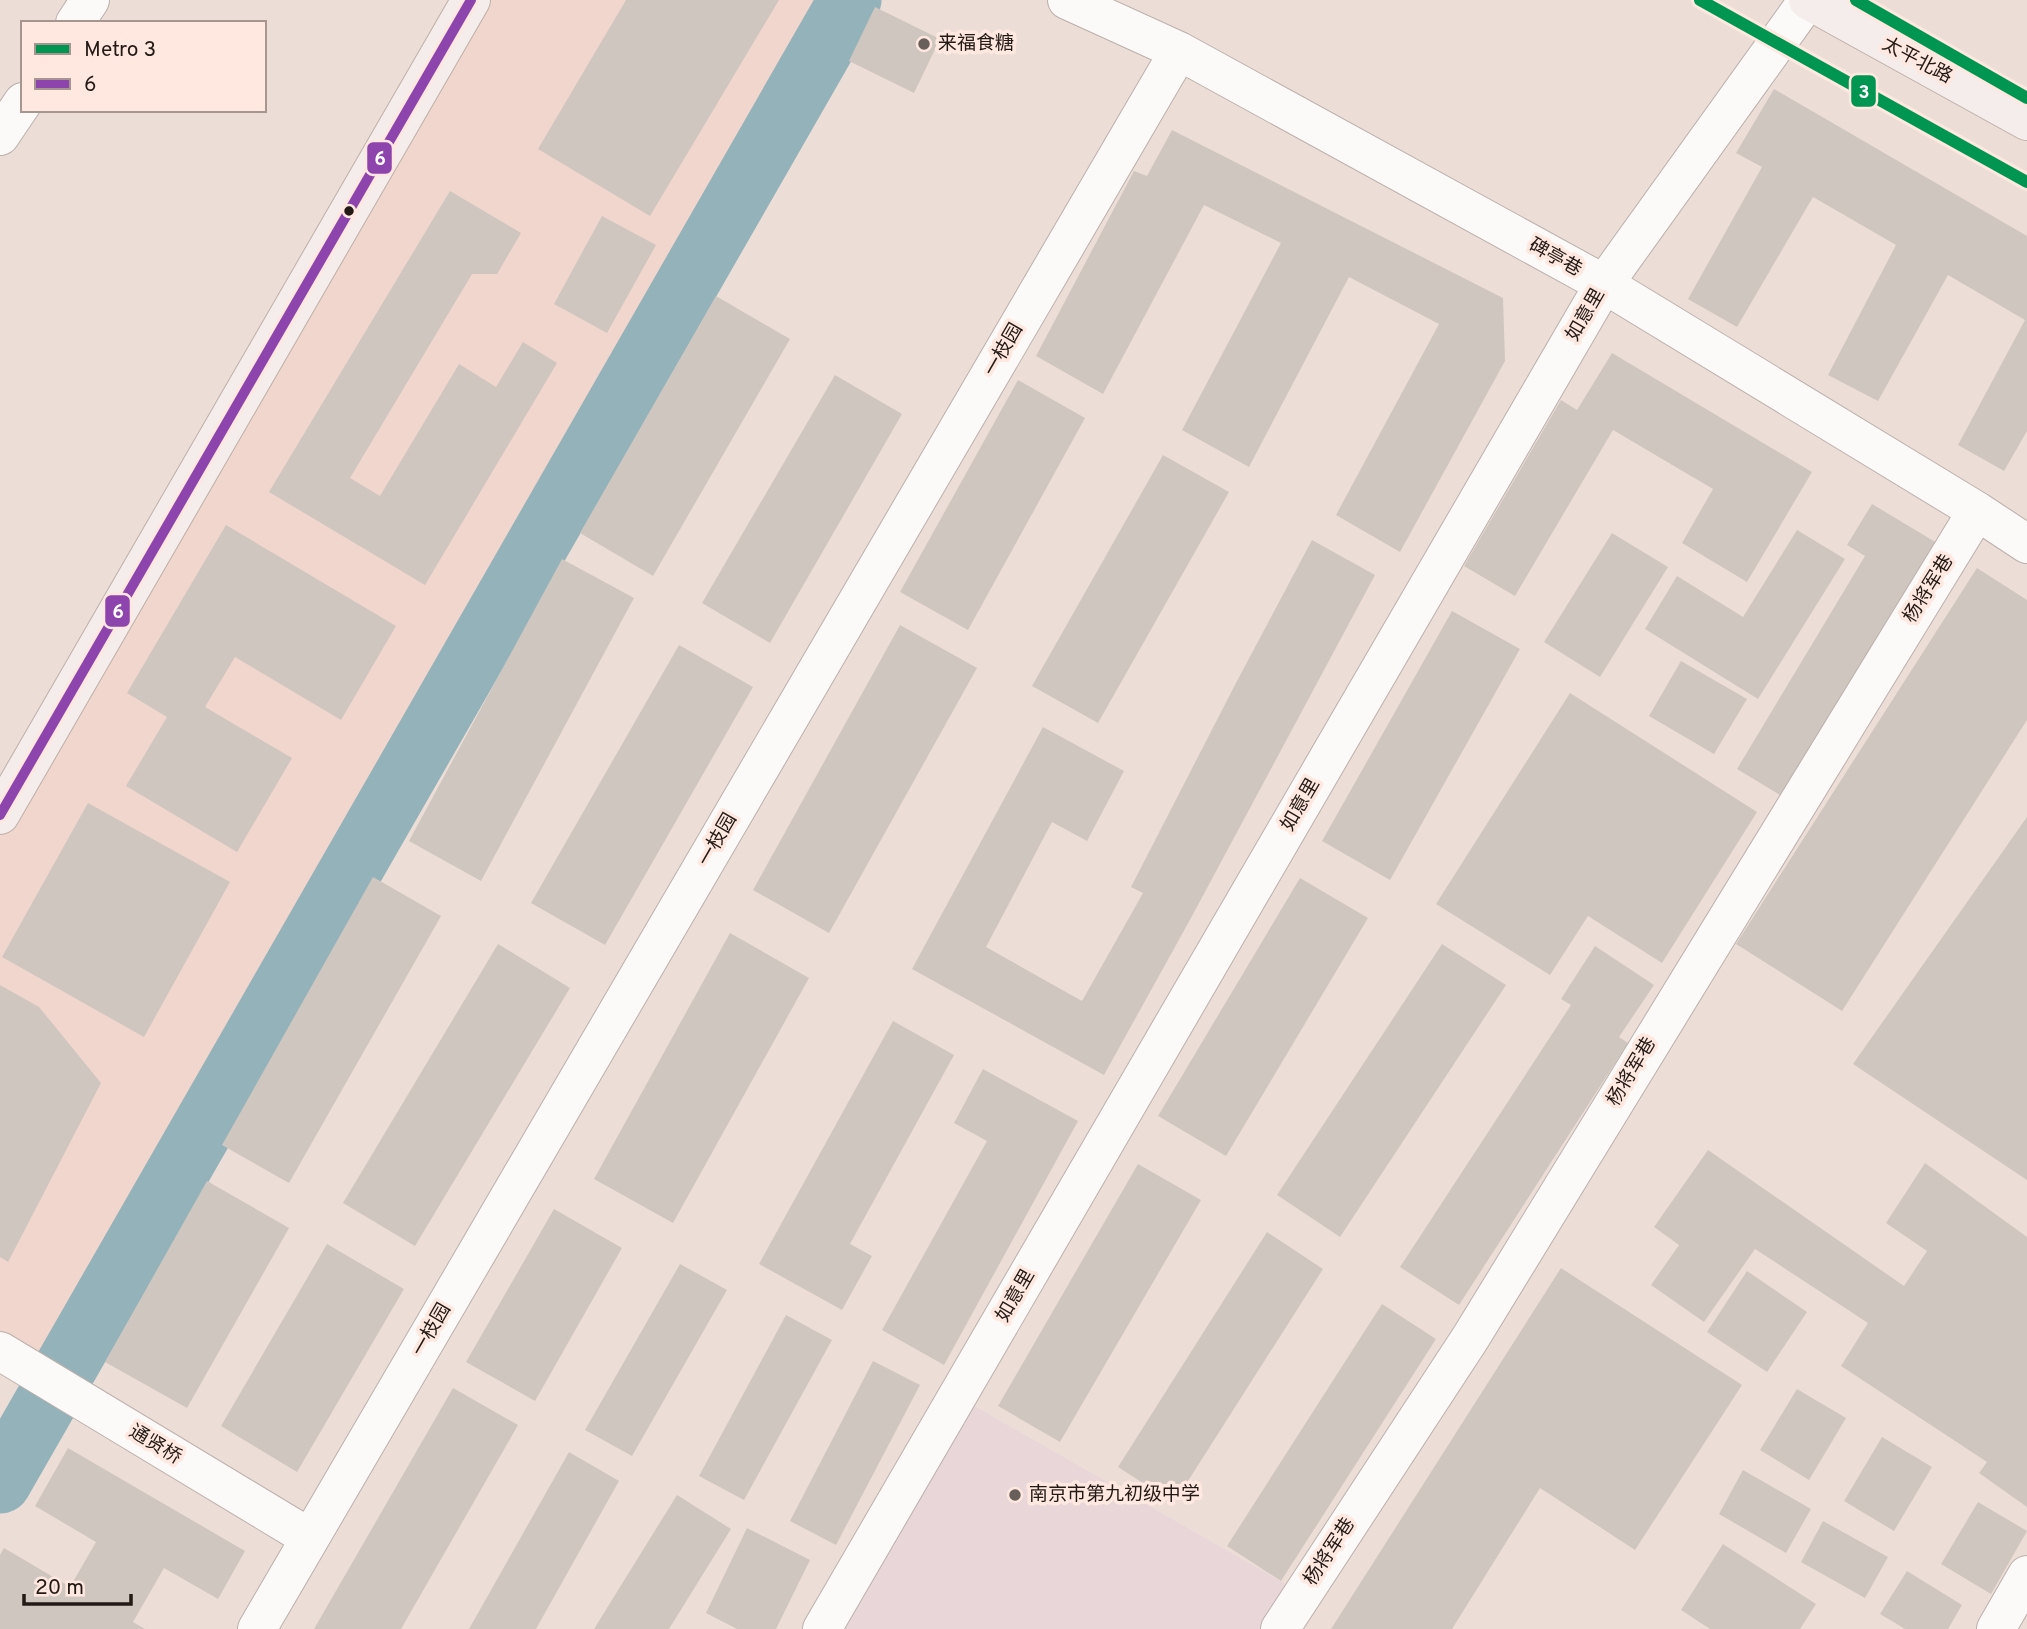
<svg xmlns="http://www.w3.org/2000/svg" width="2027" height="1629" viewBox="0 0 2027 1629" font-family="Overpass,'Noto Sans SC',sans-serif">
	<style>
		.built { fill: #f0d6cc }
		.education { fill: #e8d6d9 }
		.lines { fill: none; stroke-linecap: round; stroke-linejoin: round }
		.river { stroke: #93b2ba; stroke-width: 63 }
		.building { fill: #cfc6bf }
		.minor-casing { stroke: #bbb0ab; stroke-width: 40 }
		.major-casing { stroke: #beafa7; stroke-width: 40 }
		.minor { stroke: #fcfaf9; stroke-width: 38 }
		.major { stroke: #f4edeb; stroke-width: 38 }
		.bus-1-casing { stroke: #fee8e0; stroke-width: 16 }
		.bus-1 { stroke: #8e44ad; stroke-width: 10 }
		.metro-1-casing { stroke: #fee8e0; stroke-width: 18 }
		.metro-1 { stroke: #009651; stroke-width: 12 }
		.poi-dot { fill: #695f5a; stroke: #fee8e0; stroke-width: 2.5 }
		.bus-dot { fill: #231a16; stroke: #fee8e0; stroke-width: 2.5 }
		.labels { text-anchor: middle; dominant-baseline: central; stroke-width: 7; stroke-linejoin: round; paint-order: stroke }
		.poi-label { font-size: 19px; fill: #231a16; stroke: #fee8e0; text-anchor: start }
		.street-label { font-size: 19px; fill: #231a16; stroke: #fee8e0 }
		.line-badge { stroke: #fee8e0; stroke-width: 2.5 }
		.badge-label { font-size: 19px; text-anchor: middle; font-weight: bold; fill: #fff }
	</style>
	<rect width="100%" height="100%" fill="#ecded7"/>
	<path class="built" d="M470,0H815L43,1377L0,1351V809Z"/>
	<path class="education" d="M957,1396L1303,1594L1278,1629H822Z"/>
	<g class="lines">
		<path class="river" d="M0,1482L850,0"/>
	</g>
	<path class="building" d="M626,0H779L650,216L538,149Z
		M875,7L940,39L914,93L849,61Z
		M1774,89L2027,236V431L2004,471L1958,445L2025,320L1948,275L1878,401L1828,375L1896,245L1813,197L1737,327L1688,299L1762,167L1736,153Z
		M1172,130L1503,298L1505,361L1400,552L1336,515L1439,324L1349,277L1249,467L1182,430L1281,243L1204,205L1103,394L1036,356L1134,171L1147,176Z
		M450,191L521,233L497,274H472L350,478L380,496L459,364L496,387L523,342L557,363L425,585L269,492Z
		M602,216L656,245L607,333L554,304Z
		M716,296L790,339L653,576L580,533Z
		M1612,353L1812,472L1747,582L1682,543L1713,489L1613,430L1515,596L1464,566L1561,400L1577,410Z
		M835,375L902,414L770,643L702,603Z
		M1018,380L1085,418L968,630L900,592Z
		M1163,455L1229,492L1098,723L1032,686Z
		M1872,504L1942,546L1790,801L1737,769L1865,556L1847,545Z
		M226,525L396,626L341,720L235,657L205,707L292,758L237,852L126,786L167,717L127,693Z
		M1797,530L1845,559L1758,699L1645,629L1677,576L1743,617Z
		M1612,533L1668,567L1600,677L1544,642Z
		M1312,540L1375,575L1191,918L1104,1075L912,969L1043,727L1124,771L1087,841L1052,822L986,947L1082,1001L1143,893L1131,887L1237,681Z
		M562,559L634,598L481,881L409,841Z
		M1977,568L2027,600V720L1842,1011L1736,944Z
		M1452,611L1520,649L1390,880L1322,841Z
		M900,625L977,668L829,933L753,890Z
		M679,645L753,687L605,945L531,903Z
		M1681,661L1747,699L1714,754L1649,716Z
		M1570,693L1757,812L1662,963L1588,916L1550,975L1436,904Z
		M88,803L230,882L144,1037L2,957Z
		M2027,817V1180L1853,1064Z
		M373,877L441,916L289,1183L222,1145Z
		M1300,878L1368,918L1226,1156L1158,1116Z
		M730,933L809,978L673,1223L594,1179Z
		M498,944L570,988L415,1246L343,1203Z
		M1442,944L1506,985L1340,1237L1277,1195Z
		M1595,946L1654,985L1619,1037L1628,1043L1459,1305L1400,1267L1571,1005L1561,999Z
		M0,985L39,1007L101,1083L8,1262L0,1257Z
		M893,1021L954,1055L850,1244L872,1256L842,1310L759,1264Z
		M983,1069L1078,1121L944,1365L882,1330L987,1141L954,1123Z
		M1708,1150L1904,1286L1927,1251L1886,1223L1925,1163L2027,1237V1507L1979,1473L1987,1462L1841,1366L1868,1323L1755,1249L1704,1322L1651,1285L1679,1245L1654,1227Z
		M1138,1164L1201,1200L1060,1442L998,1406Z
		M207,1181L289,1228L187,1408L105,1362Z
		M554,1209L622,1248L535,1401L466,1362Z
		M1267,1232L1323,1269L1174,1503L1118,1467Z
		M327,1244L404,1289L297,1472L221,1426Z
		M680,1264L727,1290L632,1456L585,1430Z
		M1561,1268L1742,1385L1635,1550L1540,1488L1452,1629H1331Z
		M1747,1271L1807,1312L1767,1372L1707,1332Z
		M1382,1304L1436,1339L1281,1581L1227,1546Z
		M786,1315L832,1340L744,1500L699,1476Z
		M873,1361L920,1385L836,1545L790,1521Z
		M453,1388L518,1425L401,1629H314Z
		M1797,1389L1846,1418L1809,1480L1760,1450Z
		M1882,1437L1932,1467L1894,1531L1844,1501Z
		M68,1448L245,1551L218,1599L164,1568L133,1622L145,1629H0V1555L4,1548L70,1587L96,1542L35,1506Z
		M569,1452L619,1481L536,1629H469Z
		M1743,1470L1811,1509L1786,1553L1719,1514Z
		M677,1495L731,1529L669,1629H594Z
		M1978,1502L2027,1531L1991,1594L1941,1564Z
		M1823,1521L1888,1557L1865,1598L1801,1562Z
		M747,1528L810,1560L776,1629H737L706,1613Z
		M1723,1544L1816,1604L1800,1629H1710L1681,1610Z
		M1907,1571L1962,1605L1948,1629H1905L1880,1614Z"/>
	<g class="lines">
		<defs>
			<path id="minor" d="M1067,0L1179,51L1604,284L1977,511L2027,544
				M75,23L90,0
				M0,136L23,102
				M0,1351L310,1538
				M257,1629L1179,51
				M822,1629L1604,284L1808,0
				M1280,1629L1471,1337L1977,511
				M1996,1629L2027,1575"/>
			<path id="major" d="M1808,0L2027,121
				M0,815L471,0"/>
		</defs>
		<use href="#minor" class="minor-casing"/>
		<use href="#major" class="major-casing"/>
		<use href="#minor" class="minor"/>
		<use href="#major" class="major"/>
		<defs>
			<path id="bus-1" d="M0,815L471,0"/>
		</defs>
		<use href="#bus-1" class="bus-1-casing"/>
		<use href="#bus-1" class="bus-1"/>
		<defs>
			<path id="metro-1" d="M1700,0L2027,182
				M1856,0L2027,98"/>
		</defs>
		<use href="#metro-1" class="metro-1-casing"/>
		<use href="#metro-1" class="metro-1"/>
	</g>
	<g class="poi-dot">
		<circle cx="924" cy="44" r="7"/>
		<circle cx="1015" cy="1495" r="7"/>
	</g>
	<circle class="bus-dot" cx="349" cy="211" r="6"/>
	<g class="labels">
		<g class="poi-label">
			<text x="938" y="44">来福食糖</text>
			<text x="1029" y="1495">南京市第九初级中学</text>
		</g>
		<g class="street-label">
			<text transform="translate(1917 61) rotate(28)">太平北路</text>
			<text transform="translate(1555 258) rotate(29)">碑亭巷</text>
			<text transform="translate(1586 315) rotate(-60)">如意里</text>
			<text transform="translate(1004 350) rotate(-60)">一枝园</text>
			<text transform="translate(1929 589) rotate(-58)">杨将军巷</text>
			<text transform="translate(1301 805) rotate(-60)">如意里</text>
			<text transform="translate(718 840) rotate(-60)">一枝园</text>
			<text transform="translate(1632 1072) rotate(-59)">杨将军巷</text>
			<text transform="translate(1016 1296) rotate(-60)">如意里</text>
			<text transform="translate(432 1330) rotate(-60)">一枝园</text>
			<text transform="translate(155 1445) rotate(31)">通贤桥</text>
			<text transform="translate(1330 1552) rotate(-57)">杨将军巷</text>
		</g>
	</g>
	<g class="line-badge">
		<rect x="1850" y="74" width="27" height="34" rx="7" fill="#009651"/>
		<rect x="366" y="141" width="27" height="34" rx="7" fill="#8e44ad"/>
		<rect x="104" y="594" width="27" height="34" rx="7" fill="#8e44ad"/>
	</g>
	<g class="badge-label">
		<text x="1864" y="98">3</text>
		<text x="380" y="165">6</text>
		<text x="118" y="618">6</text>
	</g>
	<rect x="21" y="21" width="245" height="91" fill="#fee8e0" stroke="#a6968f" stroke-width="2"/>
	<rect x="35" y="44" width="35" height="10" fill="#009651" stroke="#a6968f" stroke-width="2"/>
	<text x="84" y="56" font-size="21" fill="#231a16">Metro 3</text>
	<rect x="35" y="79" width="35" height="10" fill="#8e44ad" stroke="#a6968f" stroke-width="2"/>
	<text x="84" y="91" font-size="21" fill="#231a16">6</text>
	<path d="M24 1594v10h107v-10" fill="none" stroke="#231a16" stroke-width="3.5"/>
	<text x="35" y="1594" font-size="21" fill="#231a16" stroke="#fee8e0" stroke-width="5" paint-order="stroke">20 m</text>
</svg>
